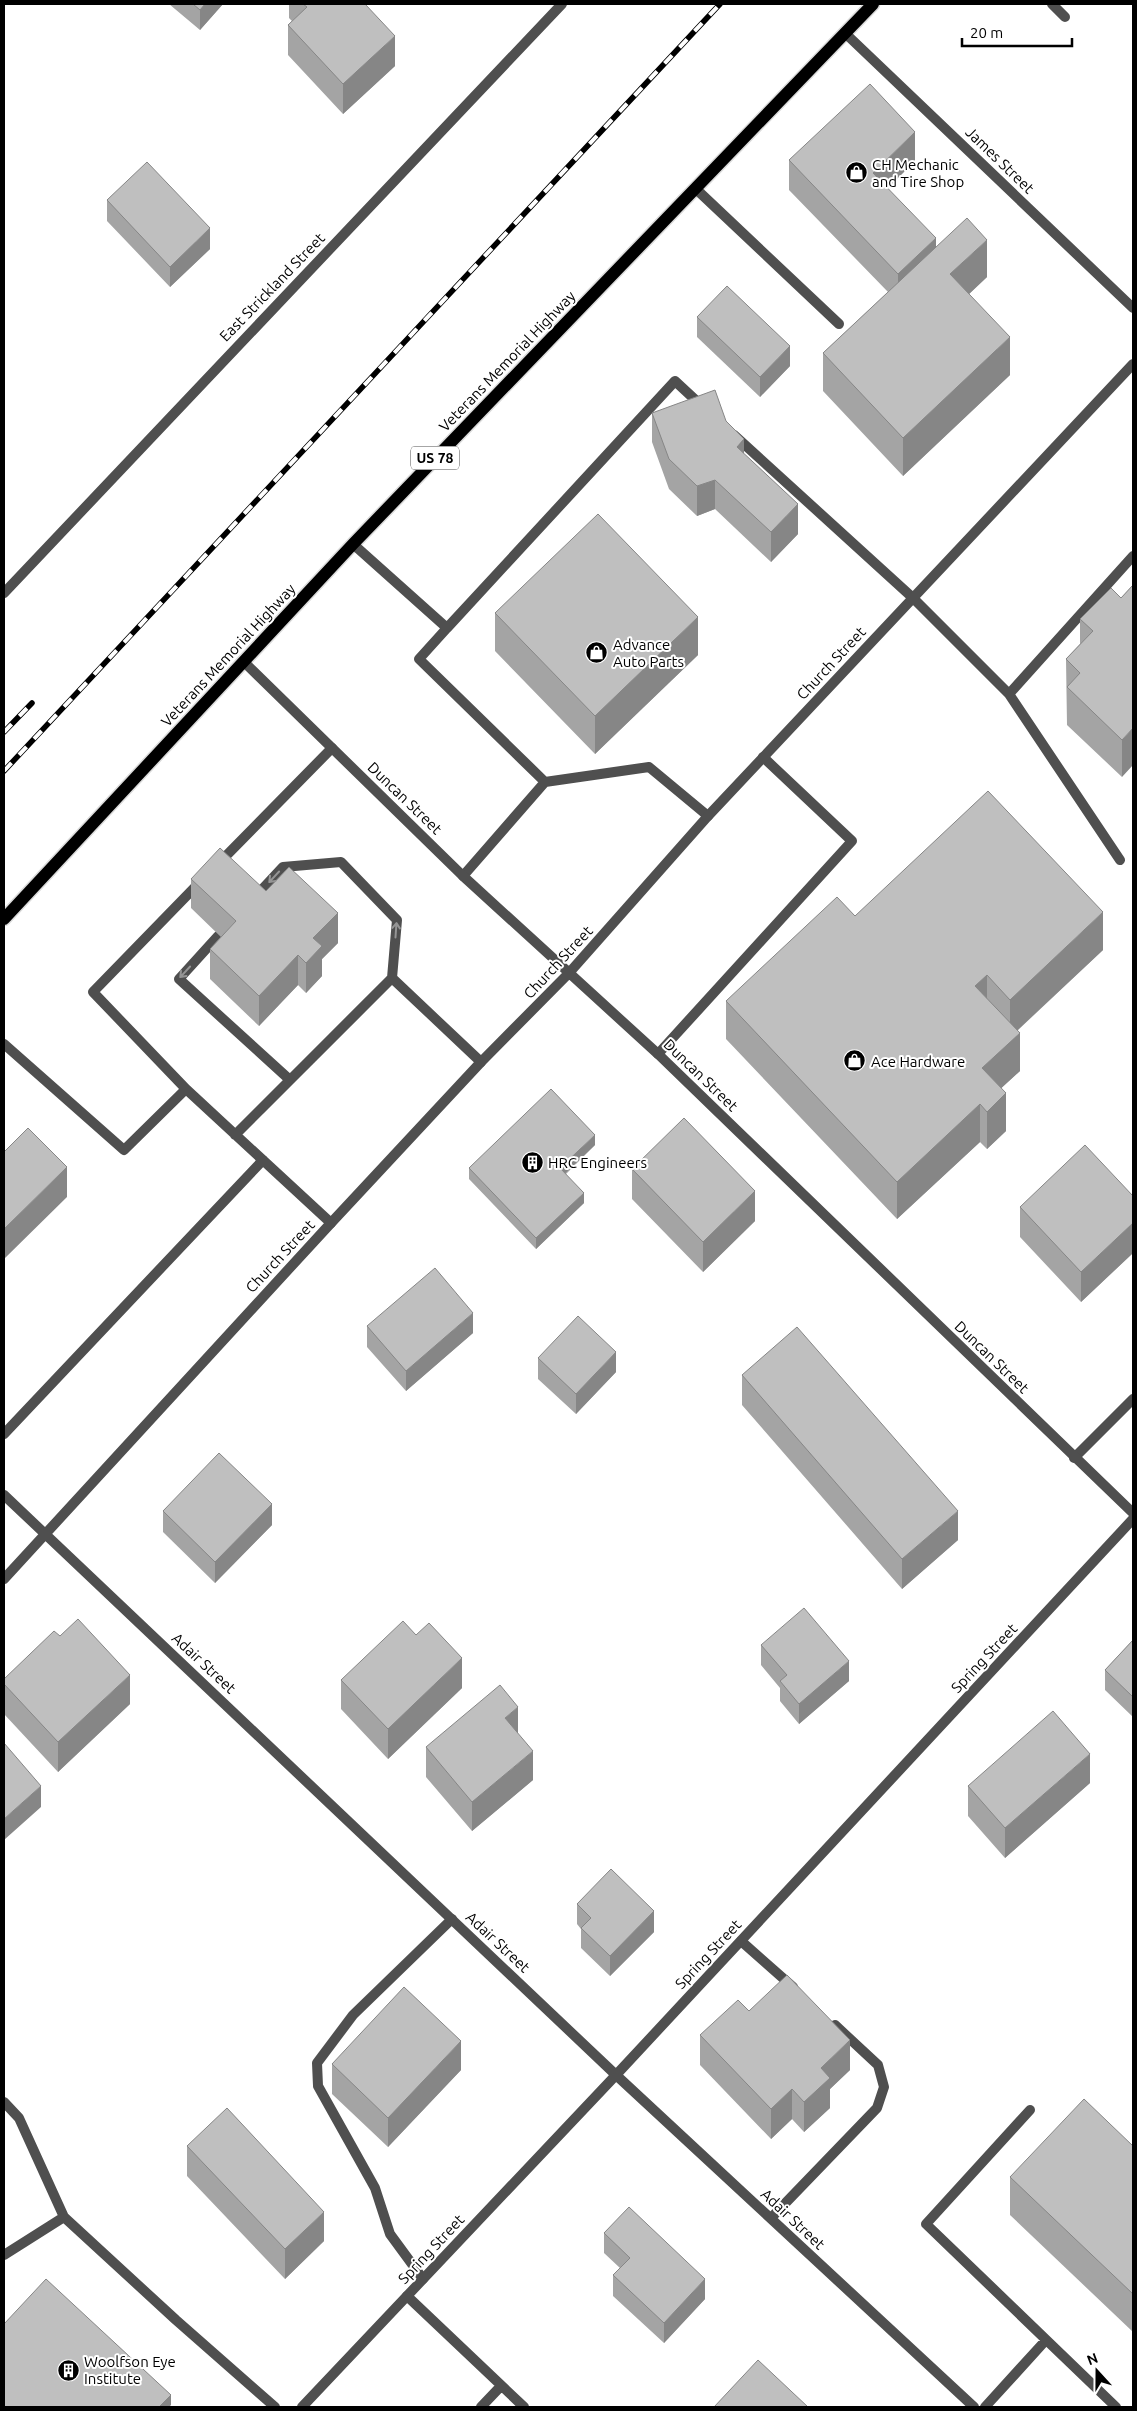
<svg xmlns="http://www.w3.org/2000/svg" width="1137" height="2411" viewBox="0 0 1137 2411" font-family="Ubuntu,sans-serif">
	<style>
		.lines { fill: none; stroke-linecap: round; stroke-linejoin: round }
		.primary-casing { stroke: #dbdbdb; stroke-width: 15 }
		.lane { stroke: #4f4f4f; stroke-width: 10 }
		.street { stroke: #4f4f4f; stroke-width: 10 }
		.primary { stroke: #000; stroke-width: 12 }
		.rail-casing { stroke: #000; stroke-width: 5.5 }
		.rail { stroke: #fff; stroke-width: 4; stroke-dasharray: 11; stroke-linecap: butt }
		.wall { fill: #a4a4a4 }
		.shaded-wall { fill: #868686 }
		.building { fill: #bfbfbf; stroke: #868686 }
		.oneway { stroke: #959595 }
		.labels { text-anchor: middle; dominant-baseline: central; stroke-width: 4; stroke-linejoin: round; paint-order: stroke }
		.shield { fill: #fff; stroke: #4c4c4c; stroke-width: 1 }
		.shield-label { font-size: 14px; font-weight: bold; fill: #000 }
		.street-label { font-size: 15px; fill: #000; stroke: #fff }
		.poi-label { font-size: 15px; fill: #000; stroke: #fff; text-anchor: start }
	</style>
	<rect width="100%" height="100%" fill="#fff"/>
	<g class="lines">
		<defs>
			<path id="primary" d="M4,919L353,544L873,4"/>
		</defs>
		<use href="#primary" class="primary-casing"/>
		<path class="lane" d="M1052,4L1065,17
			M696,189L839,324
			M734,435L913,598L1009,694L1133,556
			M353,544L447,628L675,381L703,407
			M447,628L419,659L545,782L463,876
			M1009,694L1120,860
			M545,782L649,767L708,816
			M219,863L332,748
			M255,897L283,867L341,862L397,920L392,978
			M218,936L179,979L290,1080
			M4,1044L124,1150L186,1089L331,1223
			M658,1054L852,841L763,757
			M186,1089L93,992L200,882
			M235,1135L392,978L481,1062
			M4,1434L263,1160
			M1074,1458L1133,1399
			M741,1941L793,1987
			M4,2102L19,2118L64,2217L4,2255
			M1030,2110L926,2224L1116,2407
			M64,2217L176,2320L275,2407
			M771,2218L877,2108L884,2087L878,2065L835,2025
			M423,2279L390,2234L375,2188L318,2086L317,2063L353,2015L452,1919
			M407,2296L524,2407
			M481,2407L501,2386
			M985,2407L1046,2340"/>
		<path class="street" d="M846,34L1133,308
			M4,593L562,4
			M244,662L463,876L658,1054L1133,1513
			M4,1495L616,2075L974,2407
			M4,1579L331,1223L481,1062L569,973L708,816L1133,364
			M302,2407L616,2075L1133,1519"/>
		<use href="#primary" class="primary"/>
		<defs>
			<path id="rail" d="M4,732L32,703
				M4,771L720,4"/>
		</defs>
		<use href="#rail" class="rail-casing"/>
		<use href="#rail" class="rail"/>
	</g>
	<path class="wall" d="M169,4H223L200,30Z
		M289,4H365L395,66L343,114L288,55V25L292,21L289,18Z
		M789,160L915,161L887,188L936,247L987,277L969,294L1010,375L903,476L823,391V353L888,292L789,190Z
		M1133,171V193L1132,192V172Z
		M107,200L210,249L170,287L107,221Z
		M697,317L790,366L760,397L697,337Z
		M652,413L726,421L744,454L798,534L771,562L715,509L697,516L669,489L652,442Z
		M1133,585L1122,777L1067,725L1066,659L1080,644V619L1121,598Z
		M495,613L698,655L595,754L495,651Z
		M191,879L266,891L338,943L322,959V976L306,993L298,985L259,1026L210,979V949L221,937L191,908Z
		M855,916L1103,950L1017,1031L1020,1071L1001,1088L1006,1131L987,1149L980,1142L897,1219L726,1039V1001Z
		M595,1145L566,1174L584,1203L536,1249L469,1179V1168Z
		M632,1169L755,1221L703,1272L632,1199Z
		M1133,1196V1253L1081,1302L1020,1237V1207Z
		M367,1326L473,1333L406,1391L367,1347Z
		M538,1358L616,1372L576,1414L538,1379Z
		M742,1375L958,1540L902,1589L742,1405Z
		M163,1511L272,1525L215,1583L163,1532Z
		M1133,1640V1717L1105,1690V1670Z
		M761,1645L849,1681L799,1724L780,1701V1688L761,1665Z
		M4,1679L130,1704L58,1772L4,1714Z
		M341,1680L462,1688L388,1759L341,1709Z
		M426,1747L533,1780L472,1831L426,1777Z
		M1090,1783L1005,1858L968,1816V1786Z
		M577,1904L654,1932L610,1976L581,1948V1929L577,1924Z
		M749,2011L850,2070L830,2089V2108L804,2132L792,2119L771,2139L700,2065V2035Z
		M332,2064L461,2070L388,2147L332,2094Z
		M187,2146L324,2241L285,2279L187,2176Z
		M1133,2146V2332L1010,2215V2177Z
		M604,2233L705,2299L664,2343L613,2296V2275L620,2268L604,2253Z"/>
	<path class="shaded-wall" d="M205,4H223L200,30V10Z
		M395,36V66L343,114V84Z
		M915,132V161L873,203V173Z
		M210,228V249L170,287V267Z
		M936,238V268L898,304V274Z
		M987,240V277L950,312V274Z
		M1010,337V375L903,476V438Z
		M790,346V366L760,397V377Z
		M744,439V468L737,447Z
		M715,480V509L697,516V486Z
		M798,504V534L771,562V532Z
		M698,617V655L595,754V716Z
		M1133,728V765L1122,777V740Z
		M1103,912V950L1010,1037V1000Z
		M338,913V943L322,959V976L306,993V963L313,938Z
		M298,955V985L259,1026V996Z
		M987,975V1013L975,986Z
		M1020,1033V1071L982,1106V1068Z
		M1006,1093V1131L987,1149V1112Z
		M980,1104V1142L897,1219V1182Z
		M595,1135V1145L560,1178V1168Z
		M67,1167V1197L4,1259V1229Z
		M755,1191V1221L703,1272V1242Z
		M584,1193V1203L536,1249V1238Z
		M1133,1223V1253L1081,1302V1272Z
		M473,1313V1333L406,1391V1371Z
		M616,1352V1372L576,1414V1394Z
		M272,1504V1525L215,1583V1562Z
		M958,1511V1540L902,1589V1559Z
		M462,1658V1688L388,1759V1729Z
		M849,1661V1681L799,1724V1704Z
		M130,1675V1704L58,1772V1742Z
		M518,1707V1736L505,1718Z
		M533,1751V1780L472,1831V1802Z
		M1090,1754V1783L1005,1858V1828Z
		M41,1786V1807L4,1840V1819Z
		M654,1911V1932L610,1976V1956Z
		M850,2040V2070L830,2089V2108L804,2132V2102L821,2068Z
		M461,2041V2070L388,2147V2118Z
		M792,2089V2119L771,2139V2109Z
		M324,2212V2241L285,2279V2249Z
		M705,2279V2299L664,2343V2323Z
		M171,2395V2405L169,2407H159Z"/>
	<path class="building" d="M193,4H205L200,10Z
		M303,4H365L395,36L343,84L288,25L307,7Z
		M870,84L915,132L873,173L936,238L898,274L789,160Z
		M147,162L210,228L170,267L107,200Z
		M967,218L987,240L950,274L1010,337L903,438L823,353Z
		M727,286L790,346L760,377L697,317Z
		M715,390L726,421L744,439L737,447L798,504L771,532L715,480L697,486L669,459L652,413Z
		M598,514L698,617L595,716L495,613Z
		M1133,585V728L1122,740L1067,687L1080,673L1066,659L1093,631L1080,619L1111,588L1121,598Z
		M988,791L1103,912L1010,1000L987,975L975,986L1020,1033L982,1068L1006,1093L987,1112L980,1104L897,1182L726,1001L837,897L855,916Z
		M220,848L266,891L289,867L338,913L313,938L322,946L306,963L298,955L259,996L210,949L236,921L191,879Z
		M551,1089L595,1135L560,1168L584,1193L536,1238L469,1168Z
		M684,1118L755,1191L703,1242L632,1169Z
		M28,1128L67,1167L4,1229V1152Z
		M1085,1145L1133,1196V1223L1081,1272L1020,1207Z
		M435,1268L473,1313L406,1371L367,1326Z
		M578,1316L616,1352L576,1394L538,1358Z
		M797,1327L958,1511L902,1559L742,1375Z
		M219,1453L272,1504L215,1562L163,1511Z
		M804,1608L849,1661L799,1704L780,1681L787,1675L761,1645Z
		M78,1619L130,1675L58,1742L4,1684V1679L54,1631L60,1636Z
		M403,1621L416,1635L429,1623L462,1658L388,1729L341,1680Z
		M1133,1640V1697L1105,1670Z
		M500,1685L518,1707L505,1718L533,1751L472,1802L426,1747Z
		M1053,1711L1090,1754L1005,1828L968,1786Z
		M4,1743L41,1786L4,1819Z
		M611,1869L654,1911L610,1956L581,1928L591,1918L577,1904Z
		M787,1975L850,2040L821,2068L830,2078L804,2102L792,2089L771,2109L700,2035L738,2000L749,2011Z
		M404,1987L461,2041L388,2118L332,2064Z
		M1084,2099L1133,2146V2294L1010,2177Z
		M227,2108L324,2212L285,2249L187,2146Z
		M629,2207L705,2279L664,2323L613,2275L630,2258L604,2233Z
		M46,2279L171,2395L159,2407H4V2324Z
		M758,2360L808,2407H714Z"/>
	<defs><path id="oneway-shaft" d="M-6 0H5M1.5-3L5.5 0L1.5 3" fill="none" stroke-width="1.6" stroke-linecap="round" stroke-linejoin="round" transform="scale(1.25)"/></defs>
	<g class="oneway">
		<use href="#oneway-shaft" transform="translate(274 877) rotate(133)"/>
		<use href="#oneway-shaft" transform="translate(396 930) rotate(-86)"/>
		<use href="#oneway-shaft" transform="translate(185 972) rotate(133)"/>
	</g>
	<defs>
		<symbol id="shop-disc" viewBox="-11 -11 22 22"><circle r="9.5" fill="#000" stroke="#fff"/><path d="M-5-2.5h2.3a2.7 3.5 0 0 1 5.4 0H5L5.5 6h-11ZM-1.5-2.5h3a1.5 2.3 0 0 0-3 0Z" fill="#fff"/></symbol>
		<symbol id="building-disc" viewBox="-11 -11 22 22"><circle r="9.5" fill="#000" stroke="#fff"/><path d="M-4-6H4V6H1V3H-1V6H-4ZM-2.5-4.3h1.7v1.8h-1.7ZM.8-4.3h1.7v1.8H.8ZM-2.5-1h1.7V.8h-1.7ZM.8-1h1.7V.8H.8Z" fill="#fff"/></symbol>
	</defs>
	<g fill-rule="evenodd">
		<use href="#shop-disc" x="844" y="160" width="25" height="25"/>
		<use href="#shop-disc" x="584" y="640" width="25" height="25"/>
		<use href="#shop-disc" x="842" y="1048" width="25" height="25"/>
		<use href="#building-disc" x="520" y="1150" width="25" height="25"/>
		<use href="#building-disc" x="56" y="2358" width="25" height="25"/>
	</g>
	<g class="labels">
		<rect class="shield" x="411" y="446.5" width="48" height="23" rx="4"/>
		<g class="shield-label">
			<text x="435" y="458">US 78</text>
		</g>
		<g class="street-label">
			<text transform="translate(1000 160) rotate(44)">James Street</text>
			<text transform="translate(272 287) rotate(-46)">East Strickland Street</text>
			<text transform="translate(507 361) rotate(-46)">Veterans Memorial Highway</text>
			<text transform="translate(228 655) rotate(-47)">Veterans Memorial Highway</text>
			<text transform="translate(831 663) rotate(-47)">Church Street</text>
			<text transform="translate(405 798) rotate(44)">Duncan Street</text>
			<text transform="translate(558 962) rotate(-47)">Church Street</text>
			<text transform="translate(701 1075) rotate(44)">Duncan Street</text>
			<text transform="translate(280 1256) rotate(-47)">Church Street</text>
			<text transform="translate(992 1357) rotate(44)">Duncan Street</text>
			<text transform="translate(984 1658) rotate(-47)">Spring Street</text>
			<text transform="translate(204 1663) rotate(43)">Adair Street</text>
			<text transform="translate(498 1942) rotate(43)">Adair Street</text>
			<text transform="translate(708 1954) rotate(-47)">Spring Street</text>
			<text transform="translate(793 2219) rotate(43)">Adair Street</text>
			<text transform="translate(431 2249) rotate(-47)">Spring Street</text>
		</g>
		<g class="poi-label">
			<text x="872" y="164">CH Mechanic<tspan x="872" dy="17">and Tire Shop</tspan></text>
			<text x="613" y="644">Advance<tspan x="613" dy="17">Auto Parts</tspan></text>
			<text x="871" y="1061">Ace Hardware</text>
			<text x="548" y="1162">HRC Engineers</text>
			<text x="84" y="2361">Woolfson Eye<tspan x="84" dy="17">Institute</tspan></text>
		</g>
	</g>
	<rect width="1137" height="2411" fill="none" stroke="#000000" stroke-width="10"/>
	<g transform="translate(1097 2371) rotate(339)" stroke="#ffffff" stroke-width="4" paint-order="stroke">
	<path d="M0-4L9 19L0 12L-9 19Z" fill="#000000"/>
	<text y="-8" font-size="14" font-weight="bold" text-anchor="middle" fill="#000000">N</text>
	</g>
	<path d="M962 38v8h110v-8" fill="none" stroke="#000000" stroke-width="2.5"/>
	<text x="970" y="38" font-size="15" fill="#000000" stroke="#ffffff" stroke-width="4" paint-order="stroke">20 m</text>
</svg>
